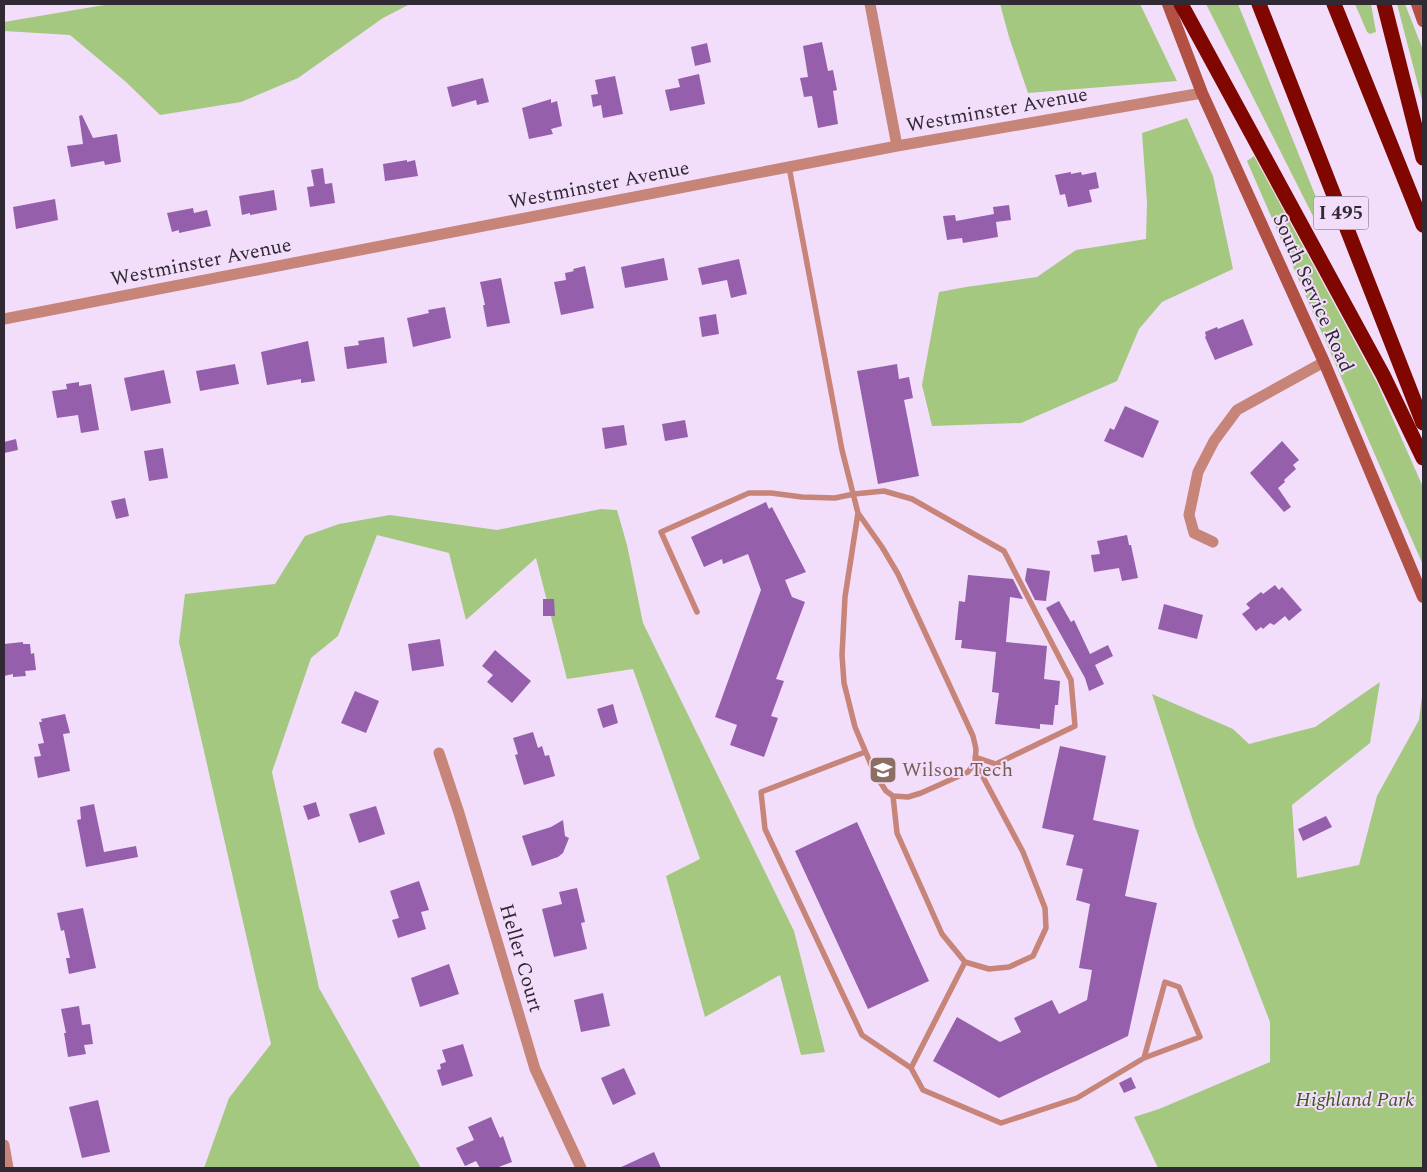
<svg xmlns="http://www.w3.org/2000/svg" width="1427" height="1172" viewBox="0 0 1427 1172" font-family="Spectral,serif">
	<style>
		.green { fill: #a4c880 }
		.building { fill: #955fac }
		.lines { fill: none; stroke-linecap: round; stroke-linejoin: round }
		.service { stroke: #c78478; stroke-width: 5.5 }
		.minor { stroke: #c78478; stroke-width: 11 }
		.secondary { stroke: #b05143; stroke-width: 12 }
		.motorway { stroke: #7f0700; stroke-width: 15 }
		.labels { text-anchor: middle; dominant-baseline: central; stroke-width: 4; stroke-linejoin: round; paint-order: stroke }
		.shield { fill: #f2defb; stroke: #6b5f70; stroke-width: 1 }
		.shield-label { font-size: 19px; font-weight: bold; fill: #312934 }
		.street-label { font-size: 20px; fill: #312934; stroke: #f2defb }
		.education-label { font-size: 20px; fill: #785e54; stroke: #f2defb; text-anchor: start }
		.park-label { font-size: 20px; font-style: italic; fill: #3e591b; stroke: #f2defb }
	</style>
	<rect width="100%" height="100%" fill="#f2defb"/>
	<path class="green" d="M110,4H410L383,18L298,78L241,102L160,115L126,82L70,35L4,31V22Z
		M1000,4H1140L1177,81L1028,93L1009,37Z
		M1206,4H1238L1324,217L1325,224L1319,228Z
		M1355,4H1371L1376,32L1370,34L1367,32Z
		M1397,4H1405L1423,50V104Z
		M1187,118L1213,176L1233,269L1162,302L1139,329L1117,381L1021,423L932,426L922,385L939,292L966,287L1037,277L1076,250L1146,239L1147,202L1142,133Z
		M1254,156L1377,383L1423,487V565L1247,161Z
		M601,509L617,510L627,545L643,623L794,931L825,1052L801,1055L780,975L705,1017L666,876L700,859L633,669L567,679L536,558L466,620L449,553L377,535L338,636L311,658L272,772L319,988L421,1168H204L229,1098L271,1044L179,642L185,594L275,584L305,536L339,524L390,515L497,530Z
		M1380,682L1370,743L1292,805L1297,878L1359,865L1377,796L1419,720L1423,688V1168H1158L1134,1117L1159,1109L1270,1062V1022L1195,827L1152,694L1233,729L1249,744L1315,727Z"/>
	<path class="building" d="M822,42L828,71L833,70L837,90L833,91L838,124L818,128L812,96L804,97L800,78L808,77L803,46Z
		M707,43L711,62L695,66L691,47Z
		M699,74L705,104L670,111L665,90L680,87L678,79Z
		M615,76L623,114L603,118L601,105L593,107L591,95L598,94L595,80Z
		M483,78L489,102L477,105L476,100L452,107L447,87Z
		M551,99V103L557,101L562,126L551,129L553,134L529,139L522,108Z
		M82,115L93,138L117,134L121,162L105,165L104,161L71,167L67,146L83,144L79,116Z
		M407,160V162L415,160L418,176L385,181L383,164Z
		M323,168L325,184L332,183L335,203L310,207L307,187L314,186L311,170Z
		M1071,172V174L1081,172L1082,175L1096,172L1099,188L1089,190L1092,202L1068,207L1065,194L1060,195L1055,175Z
		M274,190L277,210L250,215V213L242,215L239,196Z
		M55,199L58,220L16,229L13,207Z
		M1009,205L1011,220L996,222L998,237L963,243L962,238L947,240L943,216L955,215L956,221L994,214L993,207Z
		M193,208L194,213L207,210L211,226L179,233V230L172,232L167,213Z
		M664,258L668,280L625,288L621,267Z
		M739,259L747,294L731,298L727,280L702,285L698,268Z
		M585,266L594,308L561,315L554,282L566,280L565,273L574,271L573,269Z
		M501,278L510,323L487,327L483,305H485L480,282Z
		M445,307L451,338L413,347L407,318L429,313L428,310Z
		M716,314L719,334L702,337L699,317Z
		M1243,319L1253,345L1215,360L1205,337L1206,336L1205,332L1217,327L1218,329Z
		M384,337L387,363L347,369L344,347L359,345L358,341Z
		M308,341L315,381L301,383V379L267,385L261,352Z
		M235,364L239,384L200,391L196,371Z
		M897,364L899,379L909,377L913,398L904,400L919,476L878,484L857,371Z
		M164,370L171,403L131,411L124,378Z
		M79,382V386L91,384L99,430L81,433L78,415L57,418L52,391L67,389L66,384Z
		M1125,406L1159,421L1143,458L1104,441L1110,428L1114,430Z
		M685,420L688,437L665,441L662,424Z
		M624,425L627,445L605,449L602,428Z
		M16,439L18,450L4,453V442Z
		M1282,441L1299,460L1293,465L1296,469L1284,480L1285,482L1278,488L1291,507L1284,512L1250,473Z
		M163,448L168,478L149,481L144,451Z
		M125,498L129,516L116,519L111,501Z
		M766,502L769,509L772,507L806,572L785,580L792,597L805,602L776,679L784,681L771,716L778,718L764,757L730,745L737,725L715,717L761,590L748,554L723,564L722,559L704,567L691,537Z
		M1127,535L1129,545H1131L1138,578L1122,581L1119,568L1094,572L1091,555L1100,554L1097,541Z
		M1027,568L1050,571L1046,601L1035,600L1025,580Z
		M968,575L1013,579L1023,599L1010,597L1006,642L1047,646L1044,679L1060,681L1058,705H1055L1053,725L1040,724V729L995,724L999,693L992,692L996,652L961,648L962,640H955L959,601L965,602Z
		M1275,585L1279,590L1282,587L1302,610L1289,621L1285,616L1274,625L1270,623L1263,629L1261,627L1256,631L1242,614L1250,608L1246,604L1261,592L1263,594Z
		M543,599H554L555,616H543Z
		M1059,601L1071,622L1074,620L1090,654L1108,645L1113,656L1095,665L1104,684L1089,691L1085,678L1046,608Z
		M1164,604L1203,615L1197,639L1158,629Z
		M440,639L444,666L412,671L408,644Z
		M23,642V644H30L31,654L34,653L36,670L25,671L26,676L13,677V674L4,676V644Z
		M495,650L531,681L512,703L487,682L493,675L482,666Z
		M355,691L379,701L366,733L341,723Z
		M613,704L618,723L603,728L597,709Z
		M65,714L70,733L63,734L70,771L38,778L34,757L41,756L38,744L44,743L39,722H42L41,719Z
		M533,732L538,748L542,746L545,756L549,755L555,776L524,785L515,755L518,754L513,738Z
		M1060,746L1106,756L1093,820L1139,830L1125,896L1157,903L1128,1036L999,1098L933,1061L957,1017L1000,1042L1021,1032L1014,1018L1052,1000L1059,1014L1087,1000L1092,970L1079,968L1090,904L1076,900L1083,869L1066,865L1074,835L1042,828Z
		M316,802L320,816L308,820L303,806Z
		M94,804L104,852L136,846L138,857L86,867L77,820L81,819L80,807Z
		M376,806L385,834L359,843L349,814Z
		M1326,816L1332,827L1303,841L1298,829Z
		M563,820L565,836L569,838L563,853L558,857L532,866L522,836L551,827Z
		M857,822L929,981L868,1009L795,851Z
		M419,881L429,910L421,912L426,929L398,938L392,920L399,918L390,891Z
		M577,888L585,922L581,923L587,949L554,957L542,909L562,904L559,892Z
		M83,908L96,968L69,974L66,958H70L64,930L61,931L57,913Z
		M449,964L459,994L420,1007L411,978Z
		M603,993L610,1026L581,1032L574,1000Z
		M79,1006L82,1025L90,1024L93,1044L84,1045L86,1054L68,1057L64,1033H66L61,1009Z
		M463,1044L473,1076L442,1086L437,1070L441,1069L440,1064L446,1062L442,1050Z
		M624,1068L636,1094L613,1105L601,1078Z
		M1131,1077L1136,1088L1124,1093L1119,1083Z
		M98,1100L110,1152L82,1158L69,1107Z
		M491,1117L500,1138L503,1136L512,1162L496,1168H480L476,1161L465,1166L456,1148L474,1140L468,1127Z
		M654,1152L661,1168H619Z"/>
	<g class="lines">
		<path class="service" d="M789,167L842,450L858,513L845,597L842,655L844,683L855,727L875,774L886,791L893,796L908,797L921,793L968,772L975,762L976,749L973,736L898,574L882,547L858,513
			M697,612L661,532L749,493H771L802,497L835,498L854,494L884,491L912,499L1004,551L1071,680L1075,726L996,764L975,757
			M865,752L761,792L765,829L862,1035L911,1068
			M893,796L897,833L942,934L965,962L989,969L1009,967L1033,956L1046,928L1045,908L1023,852L975,762
			M965,962L911,1068L923,1090L1001,1123L1077,1098L1144,1058L1200,1037L1179,987L1165,982L1144,1058"/>
		<path class="minor" d="M870,4L897,146
			M4,319L897,146L1202,93
			M1213,542L1194,533L1189,515L1198,472L1214,441L1237,410L1324,362
			M439,753L459,813L535,1069L581,1168
			M4,1145L8,1168"/>
		<path class="secondary" d="M1168,4L1202,93L1324,362L1423,597
			M1417,4L1423,21"/>
		<path class="motorway" d="M1181,4L1383,375L1423,458
			M1259,4L1423,423
			M1334,4L1423,225
			M1384,4L1423,158"/>
	</g>
	<defs>
		<symbol id="school-square" viewBox="-11 -11 22 22"><rect x="-9" y="-9" width="18" height="18" rx="4" fill="#8d6e63" stroke="#f2defb"/><path d="M0-5L7-2L0 1L-7-2ZM-4 1L0 2.5L4 1V4Q0 6-4 4Z" fill="#fff"/></symbol>
	</defs>
	<g fill-rule="evenodd">
		<use href="#school-square" x="867" y="754" width="32" height="32"/>
	</g>
	<g class="labels">
		<rect class="shield" x="1313.5" y="196.5" width="55" height="33" rx="4"/>
		<g class="shield-label">
			<text x="1341" y="213">I 495</text>
		</g>
		<g class="street-label">
			<text transform="translate(997 110) rotate(-10)">Westminster Avenue</text>
			<text transform="translate(599 185) rotate(-11)">Westminster Avenue</text>
			<text transform="translate(201 262) rotate(-11)">Westminster Avenue</text>
			<text transform="translate(1313 293) rotate(66)">South Service Road</text>
			<text transform="translate(521 958) rotate(74)">Heller Court</text>
		</g>
		<g class="education-label">
			<text x="902" y="770">Wilson Tech</text>
		</g>
		<g class="park-label">
			<text x="1355" y="1100">Highland Park</text>
		</g>
	</g>
	<rect width="1427" height="1172" fill="none" stroke="#312934" stroke-width="10"/>
</svg>
